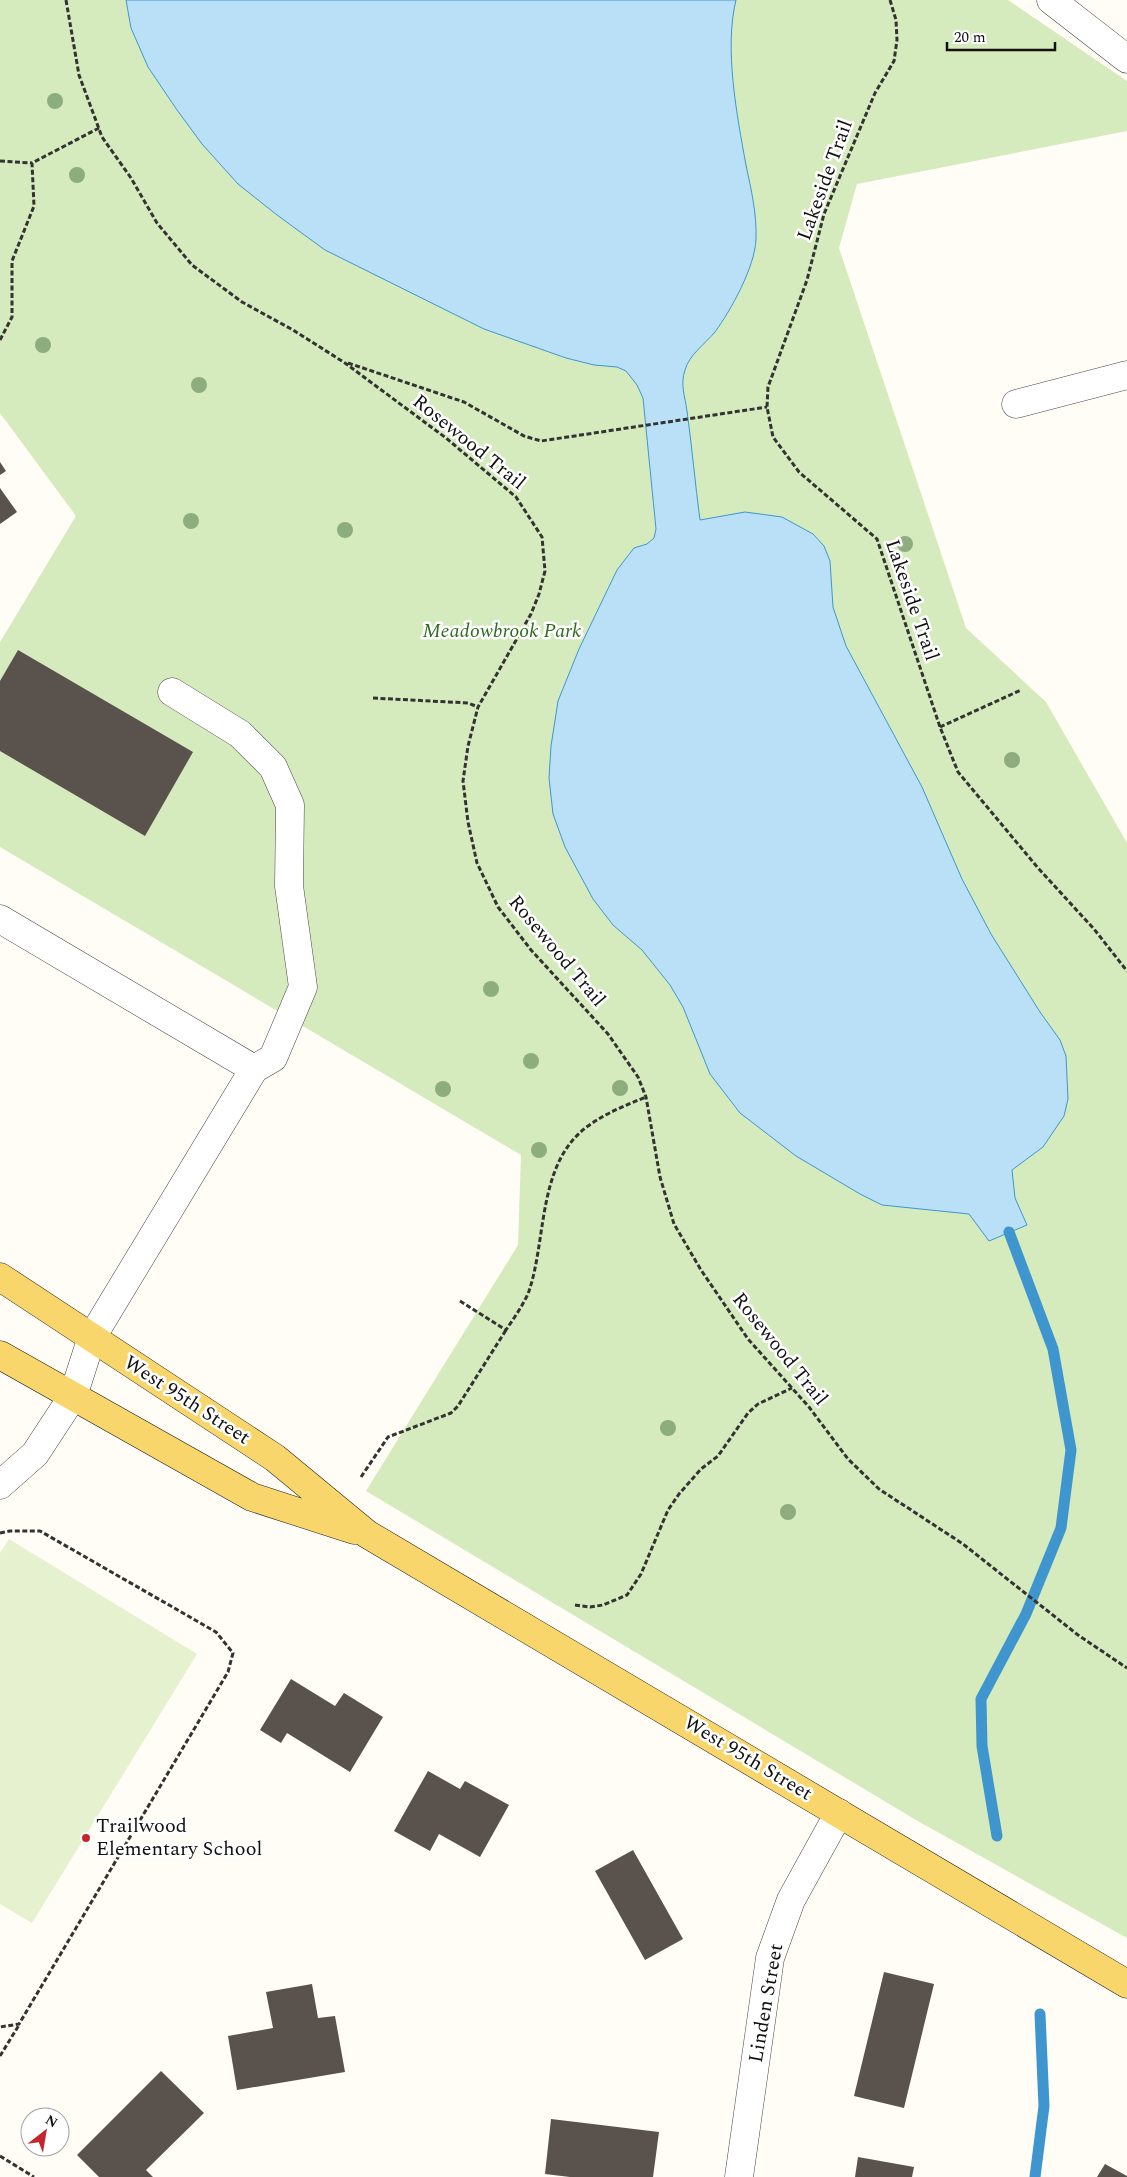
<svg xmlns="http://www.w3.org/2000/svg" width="1127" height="2177" viewBox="0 0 1127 2177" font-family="Spectral,serif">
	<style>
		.green { fill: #d5ebbd }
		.pitch { fill: #e6f2cf }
		.water { fill: #b9e0f7; stroke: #3f96cf }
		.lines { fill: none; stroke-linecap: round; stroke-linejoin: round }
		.stream { stroke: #3f96cf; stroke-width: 11 }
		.building { fill: #5a524d }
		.minor-casing { stroke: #444; stroke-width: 29 }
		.major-casing { stroke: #222; stroke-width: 29 }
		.path { stroke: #333; stroke-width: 3; stroke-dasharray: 5 2.5; stroke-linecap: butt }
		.minor { stroke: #fff; stroke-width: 28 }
		.major { stroke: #f9d66b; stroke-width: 28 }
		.tree { fill: #8dad7f }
		.poi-dot { fill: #c4262e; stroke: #fff; stroke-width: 2 }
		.labels { text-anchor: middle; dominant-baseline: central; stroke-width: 5; stroke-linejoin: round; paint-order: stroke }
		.street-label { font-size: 20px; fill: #111; stroke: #fff }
		.park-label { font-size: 20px; font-style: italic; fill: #2f6b1f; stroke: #fff }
		.poi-label { font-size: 20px; fill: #111; stroke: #fff; text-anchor: start }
	</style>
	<rect width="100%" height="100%" fill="#fffdf5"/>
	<path class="green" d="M0,0H1008L1127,81V131L857,184L839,248L966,628L1046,702L1127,843V1938L916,1820L366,1491L518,1245L521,1155L0,847V642L76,516L0,413Z"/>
	<path class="pitch" d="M9,1539L197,1654L32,1923L0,1904V1553Z"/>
	<path class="water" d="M126,0H736C724,48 737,116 746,165C751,189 757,214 756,239C755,267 731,310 715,332C705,344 689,355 685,370C680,385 685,396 687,411C692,447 695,483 700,520L745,512L782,517L813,534L824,546L830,561L833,607L846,646L922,787L962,879L991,934L1040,1012L1060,1040L1066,1056L1068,1099L1064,1116L1043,1147L1012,1170L1015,1198L1027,1225L989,1241L969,1214L882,1205L860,1194L796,1156L740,1113L710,1074L683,1007L670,985L642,950L613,925L593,899L565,847L553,814L549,778L551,746L558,701L579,649L617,570L634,548L647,544L654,538L656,529L643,398L637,385L626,371L617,367L594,365L566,358L484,329L325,250L277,215L238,184L202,144L177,110L148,67L131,28Z"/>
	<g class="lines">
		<path class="stream" d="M997,1836L982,1746L981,1699L1026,1614L1061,1528L1071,1450L1053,1349L1009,1232
			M1035,2177L1044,2106L1040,2014"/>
	</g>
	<path class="building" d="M0,462L6,471L0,475Z
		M0,488L17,512L0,524Z
		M18,650L193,752L145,836L0,751V681Z
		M291,1679L335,1706L344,1693L383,1717L350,1772L287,1733L281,1743L260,1730Z
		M428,1771L460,1789L465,1781L509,1805L480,1857L439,1834L430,1851L394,1831Z
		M633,1850L683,1939L645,1960L595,1871Z
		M884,1972L934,1984L904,2108L854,2096Z
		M312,1984L318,2018L335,2016L345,2072L237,2090L228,2036L273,2028L266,1992Z
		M161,2071L204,2113L146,2170L153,2177H99L77,2155Z
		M551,2119L659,2132L653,2177H570L545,2174Z
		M858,2157L914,2167L912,2177H855Z
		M1105,2164L1127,2176V2177H1097Z"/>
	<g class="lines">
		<defs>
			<path id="minor" d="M1051,0L1127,59
				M1016,404L1127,375
				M172,692L240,734L273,767L290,805L289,886L303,987L273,1058L254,1069
				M0,919L254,1069L92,1337L73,1396L35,1454L0,1485
				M739,2177L770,1958L791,1900L839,1813"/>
			<path id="major" d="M0,1277L275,1458L367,1534L1127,1984
				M0,1355L252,1497L354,1530"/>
		</defs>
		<use href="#minor" class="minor-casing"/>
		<use href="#major" class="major-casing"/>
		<path class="path" d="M66,0L79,75L102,137L131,178L157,223L192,265L242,302L293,330L345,363L446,438L516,497L542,537L545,571L539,594L531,614L478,707L468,746L463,781L468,822L477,863L498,907L531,950L608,1034L638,1077L646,1097L660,1177L674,1224L701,1270L748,1339L809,1407L848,1459L879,1489L963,1544L1078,1635L1127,1668
			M890,0L896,20L897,40L894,61L875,93L824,214L807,280L768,387L767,407L773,437L799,472L877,539L940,727L958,772L1038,868L1094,929L1127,971
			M0,161L32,163
			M0,340L12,317V261L34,206L32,163L99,128
			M348,363L464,402L524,436L541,441L767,407
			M373,698L468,703L478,707
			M940,727L1021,690
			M460,1301L506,1330C514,1318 524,1304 529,1291C547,1238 537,1163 588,1126C606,1113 626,1105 646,1097
			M361,1477L388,1437L451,1413L458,1406L506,1330
			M0,1533L10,1531H40L216,1632L233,1653L228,1672L19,2024L0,2027
			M575,1605L590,1607L603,1605L627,1595L641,1574L668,1510L679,1494L701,1469L718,1456L748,1413L758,1404L792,1388
			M0,2056L19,2025
			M0,2156L34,2177"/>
		<use href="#minor" class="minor"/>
		<use href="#major" class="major"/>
	</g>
	<g class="tree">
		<circle cx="55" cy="101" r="8"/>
		<circle cx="77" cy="175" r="8"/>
		<circle cx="43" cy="345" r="8"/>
		<circle cx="199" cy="385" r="8"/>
		<circle cx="191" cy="521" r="8"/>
		<circle cx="345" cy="530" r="8"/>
		<circle cx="905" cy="544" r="8"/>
		<circle cx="1012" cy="760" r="8"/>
		<circle cx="491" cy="989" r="8"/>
		<circle cx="531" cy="1061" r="8"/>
		<circle cx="620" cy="1088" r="8"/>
		<circle cx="443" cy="1089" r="8"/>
		<circle cx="539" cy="1150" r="8"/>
		<circle cx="668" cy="1428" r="8"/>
		<circle cx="788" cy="1512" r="8"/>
	</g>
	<circle class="poi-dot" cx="86" cy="1838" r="5"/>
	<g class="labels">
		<g class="street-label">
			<text transform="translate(825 180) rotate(-70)">Lakeside Trail</text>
			<text transform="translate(469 442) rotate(39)">Rosewood Trail</text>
			<text transform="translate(912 600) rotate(71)">Lakeside Trail</text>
			<text transform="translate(557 951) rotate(50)">Rosewood Trail</text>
			<text transform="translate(780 1349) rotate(51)">Rosewood Trail</text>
			<text transform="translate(187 1400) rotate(33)">West 95th Street</text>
			<text transform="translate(748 1758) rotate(31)">West 95th Street</text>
			<text transform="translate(766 2003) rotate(-80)">Linden Street</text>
		</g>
		<g class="park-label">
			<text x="502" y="631">Meadowbrook Park</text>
		</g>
		<g class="poi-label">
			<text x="96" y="1826">Trailwood<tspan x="96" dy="23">Elementary School</tspan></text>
		</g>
	</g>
	<g transform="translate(45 2132) rotate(31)"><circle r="24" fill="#ffffff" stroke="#a0a0a0"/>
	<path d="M0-4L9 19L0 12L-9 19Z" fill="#c4262e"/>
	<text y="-8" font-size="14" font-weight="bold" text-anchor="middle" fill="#111111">N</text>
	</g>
	<path d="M947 42v8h108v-8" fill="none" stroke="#111111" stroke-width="2.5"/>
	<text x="954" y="42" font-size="15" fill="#111111" stroke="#ffffff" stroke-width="4" paint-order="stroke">20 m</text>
</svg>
